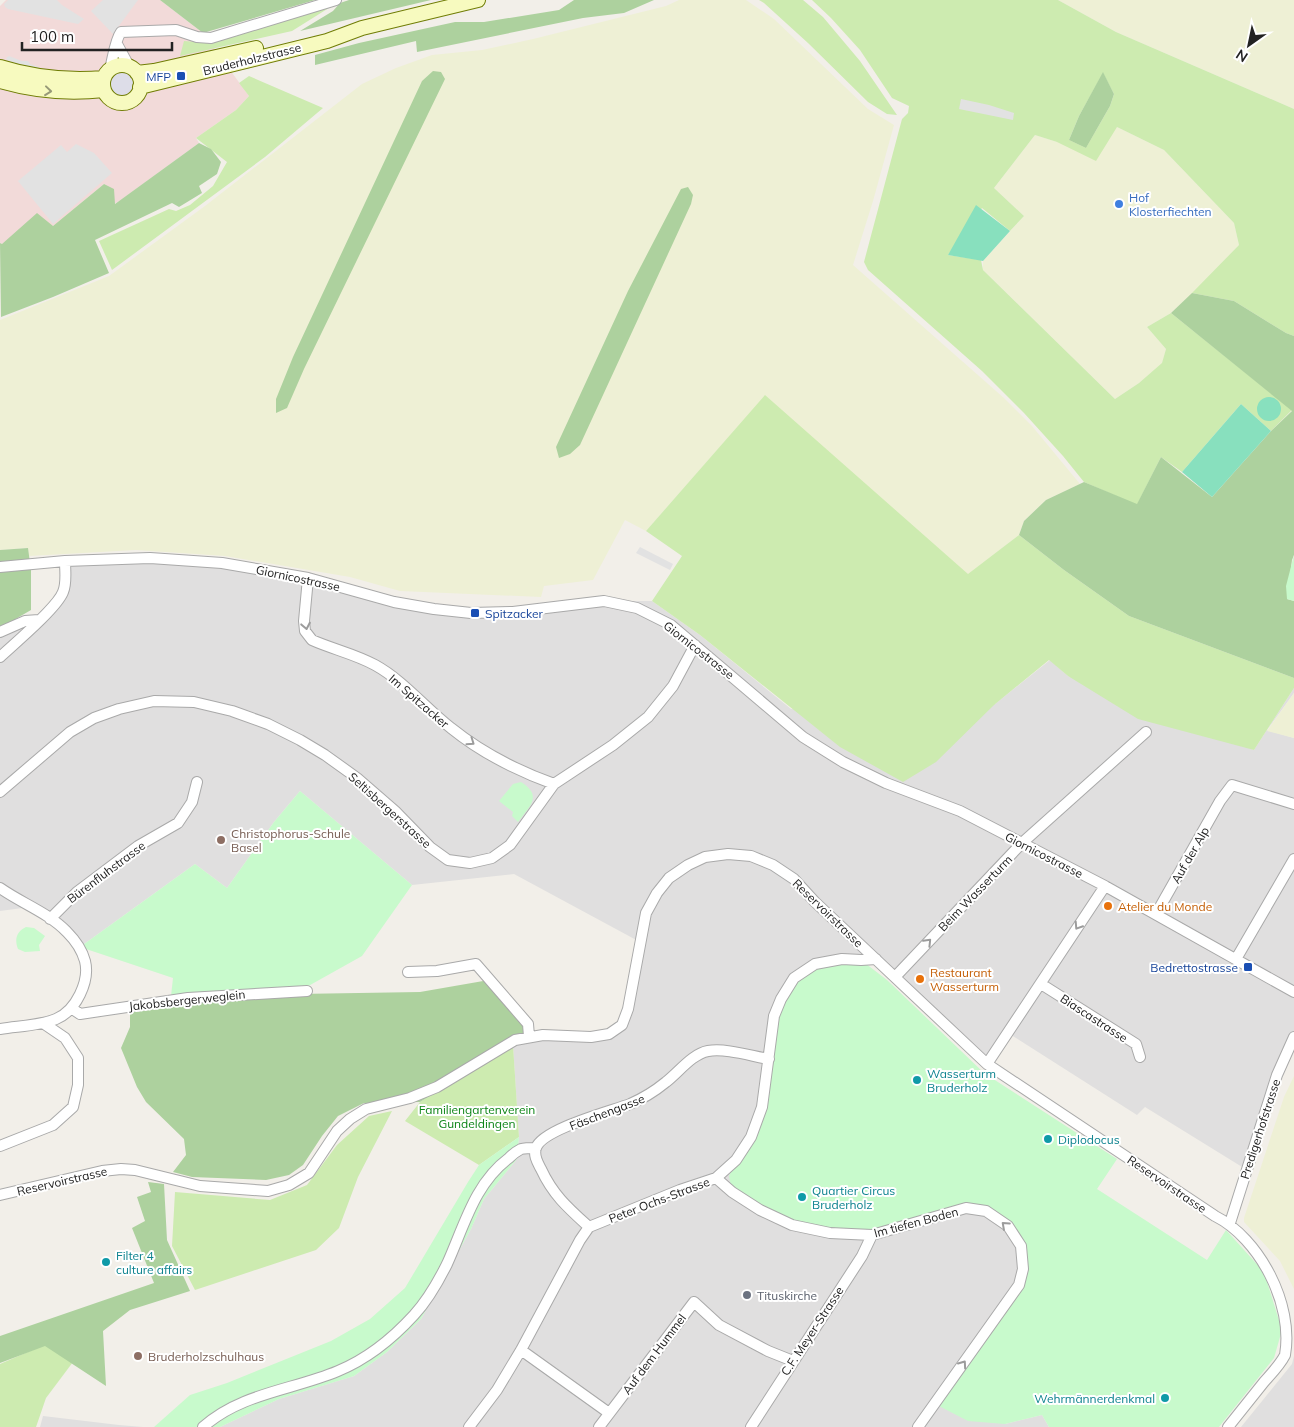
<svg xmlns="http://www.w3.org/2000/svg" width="1294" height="1427" viewBox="0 0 1294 1427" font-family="Mulish,sans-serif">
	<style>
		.residential { fill: #e0dfdf }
		.commercial { fill: #f2dad9 }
		.farmland { fill: #eef0d5 }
		.grass { fill: #cdebb0; fill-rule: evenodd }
		.forest { fill: #add19e }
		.park { fill: #c8facc }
		.pitch { fill: #88e0be }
		.parking { fill: #e2e2e2 }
		.plaza { fill: #dddde8 }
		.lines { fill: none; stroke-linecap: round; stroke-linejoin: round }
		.minor-casing { stroke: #a9a9a9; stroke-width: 12 }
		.secondary-casing { stroke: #707d05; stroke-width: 16 }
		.minor { stroke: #fff; stroke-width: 10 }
		.secondary { stroke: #f7fabf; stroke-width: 14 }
		.oneway { stroke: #979978 }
		.oneway2 { stroke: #9c9c9c }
		.transit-dot { fill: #1a4fb4; stroke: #fff; stroke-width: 2 }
		.shop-dot { fill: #3f7fe0; stroke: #fff; stroke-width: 2 }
		.education-dot { fill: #8d6e63; stroke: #fff; stroke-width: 2 }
		.food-dot { fill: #e8710a; stroke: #fff; stroke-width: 2 }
		.culture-dot { fill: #0f9aa8; stroke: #fff; stroke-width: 2 }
		.worship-dot { fill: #6b7280; stroke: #fff; stroke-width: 2 }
		.labels { text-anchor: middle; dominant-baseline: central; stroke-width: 4; stroke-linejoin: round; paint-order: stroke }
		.street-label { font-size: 12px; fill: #222; stroke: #fff }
		.transit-label { font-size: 12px; fill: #164399; stroke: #fff; text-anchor: end }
		.shop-label { font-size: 12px; fill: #366cbe; stroke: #fff; text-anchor: start }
		.education-label { font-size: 12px; fill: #785e54; stroke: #fff; text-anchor: start }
		.food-label { font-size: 12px; fill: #c56008; stroke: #fff; text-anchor: start }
		.culture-label { font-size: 12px; fill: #0d838f; stroke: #fff; text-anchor: start }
		.park-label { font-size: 12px; fill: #0c8416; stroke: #fff }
		.worship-label { font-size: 12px; fill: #5b616d; stroke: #fff; text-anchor: start }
	</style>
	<rect width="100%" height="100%" fill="#f2efe9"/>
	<path class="residential" d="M65,561L222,563L394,602L471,613L604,601H652L700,635L791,709L995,704L1050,660L1068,676L1254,750L1294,688V693L1267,730L1294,738V1037L1247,1170L1145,1107L1137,1115L1008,1033L987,1064L876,959L861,960L945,1214L986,1211L1021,1246L1005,1424L1042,1415L1049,1427H220L279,1399L354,1376L387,1352L421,1319L471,1229L484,1199L517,1159L519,1137L513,1045L529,1036L591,1037L622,1025L640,942L514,874L412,885L300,791L274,822L227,888L195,864L80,947L30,907L0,911V631L39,620L63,593Z
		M1294,1356V1427H1241L1292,1364Z
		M43,1416L119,1425L143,1427H40Z"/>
	<path class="commercial" d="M6,0H160L203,33L249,96L236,110L196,138L199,143L121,200L114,204L104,184L53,226L2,244L0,243V6Z"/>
	<path class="farmland" d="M679,0H746L774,19L868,109L894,125L873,201L853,265L1004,398L1032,426L1080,484L1046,500L1024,521L1019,535L968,575L765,396L646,531L625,520L593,580L544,586L541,597L400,591L350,577L225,556L136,550L29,556L28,548L0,550V320L109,276L205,206L362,84L396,68L432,55L482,50L533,39L666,6Z
		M1058,0H1294V109L1116,32Z
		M1117,127L1164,150L1234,223L1239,245L1207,280L1171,313L1147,327L1166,349L1162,364L1139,383L1115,399L983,270V261L1024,216L994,188L1035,135L1057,142Z
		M1294,692V738L1267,731L1294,693Z
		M1294,1076V1289L1280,1261L1244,1222V1218L1284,1097Z"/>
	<path class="grass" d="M759,0H803L823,17L860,61L897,115L887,114L868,102L808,43L764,3Z
		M812,0H1058L1116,32L1294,109V336L1286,333L1234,301L1192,293L1239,245L1234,223L1164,150L1117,127L1096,161L1057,142L1035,135L994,188L1024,216L1010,231L982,208L948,255L981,260L983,270L1115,399L1139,383L1162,363L1166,349L1147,327L1171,313L1292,410L1271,431L1241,404L1182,472L1161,457L1137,505L1084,482L1063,456L1024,413L982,371L868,270L864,262L902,119L908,113L909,106L892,98L860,50L831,18ZM1103,73L1114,94L1110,106L1086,148L1069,140L1079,116Z
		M332,6L292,31L180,56L184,41L211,43Z
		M249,76L323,108L265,157L112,270L99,241L169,209L176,211L190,205L213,186L227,162L196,138L236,110L249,96L239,83Z
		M765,395L968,574L1019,535L1064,570L1129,616L1294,678V688L1254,750L1138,719L1068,676L1049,660L994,705L936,762L903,782L840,747L700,635L652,601L682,556L646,531Z
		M513,1045L519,1137L479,1165L405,1121L420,1102Z
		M392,1111L358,1177L339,1228L316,1250L195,1290L172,1246L175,1192L270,1200L307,1185L337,1145L369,1116Z
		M58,1339L79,1354L46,1398L36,1427H0V1364Z"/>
	<path class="forest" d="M160,0H315L203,33Z
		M349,0H431L300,31L333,11L340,3Z
		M574,0H654L624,13L583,18L417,52L416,41L315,65V55L359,43L455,22H484L559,10Z
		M433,71L441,72L445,79L304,369L287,408L276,413V399L293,357L422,81Z
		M1103,72L1114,94L1110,106L1086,148L1069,140L1079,116Z
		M199,143L211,149L221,162L217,174L199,186L202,193L179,207L172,203L95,240L109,273L53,297L1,317L0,243L2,244L37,213L53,226L104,184L114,189L115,204Z
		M688,187L693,195L691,204L580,445L570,454L559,458L556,447L628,291L681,189Z
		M1192,293L1234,301L1286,333L1294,336V555L1292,560L1287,599L1294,601V678L1129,616L1064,570L1019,535L1024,521L1046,500L1084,482L1137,504L1161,457L1212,497L1271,431L1292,411L1171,313Z
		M28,548L31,570V610L0,628V550Z
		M489,980L528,1024L529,1036L420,1102L364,1103L338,1116L322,1136L303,1165L289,1175L266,1180L192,1177L173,1172L186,1155L184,1139L146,1102L137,1087L121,1048L130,1027V1010L186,1001L297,994L420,992Z
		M148,1182L164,1184L167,1240L190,1291L130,1310L103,1331L106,1386L45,1346L0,1363V1336L154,1283L132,1228L145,1221L137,1197L151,1192Z"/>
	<path class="park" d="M1294,555V601L1287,599L1286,586Z
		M521,782C543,796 530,806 518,822L512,816L513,812L499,801L513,784Z
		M300,791L412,885L362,956L303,989L171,996L173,978L80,947L195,864L227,888L274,822Z
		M26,927L34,928L45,936L39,945L40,951L25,952L18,949C14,939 17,931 26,927Z
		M861,960L887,980L984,1073L1117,1159L1097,1189L1207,1260L1226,1230L1264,1272L1282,1330L1274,1358L1219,1427H1049L1042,1415L1005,1424L968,1421L935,1404L1019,1285L1021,1246L986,1211L966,1208L872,1235L792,1225L732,1192L729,1176L762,1107L774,1016L794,978L815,964Z
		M519,1137L517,1159L484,1199L471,1229L421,1319L387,1352L354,1376L279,1399L220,1427H154L190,1395L227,1383L331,1341L370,1319L405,1288L468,1182L479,1165Z"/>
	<path class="pitch" d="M976,205L1010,231L983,261L948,255Z
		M1257 409a12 12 0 1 1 24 0a12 12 0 1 1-24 0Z
		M1241,404L1271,431L1212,497L1182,472Z"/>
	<path class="parking" d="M8,0H57L62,5L84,19L78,24L8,9L5,7L4,4Z
		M103,0H138L113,34L91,11Z
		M9,56L22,61H28L30,64L39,67V69L9,64L6,58Z
		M961,99L989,105L1014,113L1013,120L959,109Z
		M76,144L94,153L112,173L53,224L18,181L61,145L67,152Z
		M640,547L673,564L670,570L636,553Z"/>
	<path class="plaza" d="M107 83a14 14 0 1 1 28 0a14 14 0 1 1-28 0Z"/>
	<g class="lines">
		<defs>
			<path id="minor" d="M117,44L129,66
				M110,69C113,58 115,40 121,32L176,30L197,37L211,38L336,0
				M0,567L65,561L150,558L222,563L308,578L394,602L434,609L471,613L513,612L604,601L637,608L671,625L803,737L843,762L886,783L960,811L1105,886L1294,992
				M308,578L304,621L305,631L312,640C332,649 355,654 375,665C404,681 425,708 451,728C482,753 518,771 554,784
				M0,632L25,621L39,620
				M0,657C14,644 57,608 63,592C67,583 65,571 65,561
				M0,792L70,732L94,718L119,709L154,701L194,702L232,711L268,724L300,740L325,755L357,778L395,811L430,847L448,860L470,863L492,858L510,845L554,784L613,745L648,717L673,686L695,645
				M0,888C21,903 49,913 67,932C75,940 82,950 85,961C90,981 76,1011 56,1019C39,1026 18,1026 0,1029
				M1156,914L1220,801L1232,785L1294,804
				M50,919L77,892L138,846L178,823L192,802L197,782
				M1236,959L1294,859
				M408,972L437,971L476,964L528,1024L529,1036
				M895,977L1022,843L1146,732
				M1041,984L1136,1044L1140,1057
				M71,1008L80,1014L188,998L307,991
				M987,1064L1105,886
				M0,1146L53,1125L73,1107L78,1085V1058L65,1038L43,1023
				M716,1178L732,1192L760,1210L792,1225L830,1233L872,1235L966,1208L986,1211L1008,1226L1021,1246L1023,1269L1019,1285L918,1427
				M0,1195L102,1171L121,1169L135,1170L200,1186L268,1191L289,1185L309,1173L337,1131L350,1119L366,1109L410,1098L437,1087L515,1040L543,1035L591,1037L609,1034L622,1025L628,1009L646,913L657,893L669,878L688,865L705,857L728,854L751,856L773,865L794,879L815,902L987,1064L1215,1216C1259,1238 1294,1304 1285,1355C1280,1365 1271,1374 1264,1382C1252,1397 1240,1412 1228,1427
				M1230,1223L1277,1075L1294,1037
				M589,1227C568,1208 553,1195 541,1169C538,1163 533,1156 536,1148C542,1129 612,1111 630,1104C644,1098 655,1091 666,1082C679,1072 692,1054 708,1051C726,1048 751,1056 769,1059
				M521,1350L609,1413
				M203,1427C241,1393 293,1390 338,1371C367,1359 393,1338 414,1315C427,1301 438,1282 447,1264C464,1227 474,1184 509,1158C512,1155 517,1151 521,1149C525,1148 531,1148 536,1148
				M469,1427L497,1390L521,1350L580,1240L589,1227L680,1190L716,1178L736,1160L751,1137L762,1107L774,1016L781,999L794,978L815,964L842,959L861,960L876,959
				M599,1427L694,1302L719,1325L768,1351L793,1361
				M751,1427L862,1256L872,1235"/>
			<path id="secondary" d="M103 84a19 19 0 1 1 38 0a19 19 0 1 1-38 0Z
				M0,67C35,78 68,81 104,78
				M137,73L154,71L256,48
				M0,81C34,91 68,94 104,90
				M140,87L327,41L362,28L478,0"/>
		</defs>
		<use href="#minor" class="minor-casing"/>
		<use href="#secondary" class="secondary-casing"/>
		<use href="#minor" class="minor"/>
		<use href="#secondary" class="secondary"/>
	</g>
	<defs><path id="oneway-chevron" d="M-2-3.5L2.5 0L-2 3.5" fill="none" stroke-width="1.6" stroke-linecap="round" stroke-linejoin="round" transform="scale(1.25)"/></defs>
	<use class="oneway" href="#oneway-chevron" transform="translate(48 91) rotate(6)"/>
	<g class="oneway2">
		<use href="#oneway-chevron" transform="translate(306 626) rotate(79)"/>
		<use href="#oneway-chevron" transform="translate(471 742) rotate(35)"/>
		<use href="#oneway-chevron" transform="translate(1078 926) rotate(123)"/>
		<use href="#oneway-chevron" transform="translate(928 942) rotate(-46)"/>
		<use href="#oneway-chevron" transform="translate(1005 1225) rotate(-138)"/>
		<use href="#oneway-chevron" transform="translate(963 1364) rotate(-55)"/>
	</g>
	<g class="transit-dot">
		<rect x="176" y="71" width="10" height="10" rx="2.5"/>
		<rect x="470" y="608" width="10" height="10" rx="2.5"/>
		<rect x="1243" y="962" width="10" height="10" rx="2.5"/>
	</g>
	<circle class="shop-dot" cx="1119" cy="204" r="5"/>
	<g class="education-dot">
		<circle cx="221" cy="840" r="5"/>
		<circle cx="138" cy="1356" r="5"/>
	</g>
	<g class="food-dot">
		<circle cx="1108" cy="906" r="5"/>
		<circle cx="920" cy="979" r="5"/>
	</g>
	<g class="culture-dot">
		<circle cx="917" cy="1080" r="5"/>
		<circle cx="1048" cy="1139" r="5"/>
		<circle cx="802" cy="1197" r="5"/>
		<circle cx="106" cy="1262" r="5"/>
		<circle cx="1165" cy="1398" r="5"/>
	</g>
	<circle class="worship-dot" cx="747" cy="1295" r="5"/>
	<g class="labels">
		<g class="street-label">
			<text transform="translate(252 59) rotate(-14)">Bruderholzstrasse</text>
			<text transform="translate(298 578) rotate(12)">Giornicostrasse</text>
			<text transform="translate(699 650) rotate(38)">Giornicostrasse</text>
			<text transform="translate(419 701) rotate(41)">Im Spitzacker</text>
			<text transform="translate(390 810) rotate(42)">Seltisbergerstrasse</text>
			<text transform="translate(1044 855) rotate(27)">Giornicostrasse</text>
			<text transform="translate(1190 855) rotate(-60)">Auf der Alp</text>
			<text transform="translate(106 872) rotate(-37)">Bürenfluhstrasse</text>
			<text transform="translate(975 893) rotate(-46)">Beim Wasserturm</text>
			<text transform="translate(828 913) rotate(44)">Reservoirstrasse</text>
			<text transform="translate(187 1000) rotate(-6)">Jakobsbergerweglein</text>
			<text transform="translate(1094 1018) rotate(33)">Biascastrasse</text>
			<text transform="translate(607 1112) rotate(-21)">Fäschengasse</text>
			<text transform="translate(1260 1129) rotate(-72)">Predigerhofstrasse</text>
			<text transform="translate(62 1181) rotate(-13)">Reservoirstrasse</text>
			<text transform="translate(1167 1184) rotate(34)">Reservoirstrasse</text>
			<text transform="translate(659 1200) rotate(-21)">Peter Ochs-Strasse</text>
			<text transform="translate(916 1222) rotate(-15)">Im tiefen Boden</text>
			<text transform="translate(812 1331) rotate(-57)">C.F. Meyer-Strasse</text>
			<text transform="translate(654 1354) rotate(-53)">Auf dem Hummel</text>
		</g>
		<g class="transit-label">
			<text x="171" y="76">MFP</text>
			<text x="485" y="613" text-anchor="start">Spitzacker</text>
			<text x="1238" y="967">Bedrettostrasse</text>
		</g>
		<g class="shop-label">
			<text x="1129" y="197">Hof<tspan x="1129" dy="14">Klosterfiechten</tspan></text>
		</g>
		<g class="education-label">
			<text x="231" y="833">Christophorus-Schule<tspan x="231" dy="14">Basel</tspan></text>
			<text x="148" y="1356">Bruderholzschulhaus</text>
		</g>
		<g class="food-label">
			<text x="1118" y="906">Atelier du Monde</text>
			<text x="930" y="972">Restaurant<tspan x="930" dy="14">Wasserturm</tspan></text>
		</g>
		<g class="culture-label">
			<text x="927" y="1073">Wasserturm<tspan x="927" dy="14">Bruderholz</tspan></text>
			<text x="1058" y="1139">Diplodocus</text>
			<text x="812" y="1190">Quartier Circus<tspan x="812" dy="14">Bruderholz</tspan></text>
			<text x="116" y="1255">Filter 4<tspan x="116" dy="14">culture affairs</tspan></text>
			<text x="1155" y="1398" text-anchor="end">Wehrmännerdenkmal</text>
		</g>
		<g class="park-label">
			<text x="477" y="1109">Familiengartenverein<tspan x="477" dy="14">Gundeldingen</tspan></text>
		</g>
		<g class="worship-label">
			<text x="757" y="1295">Tituskirche</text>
		</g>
	</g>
	<g transform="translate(1249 45) rotate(213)" stroke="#ffffff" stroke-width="4" paint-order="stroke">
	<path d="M0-4L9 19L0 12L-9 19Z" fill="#222222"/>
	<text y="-8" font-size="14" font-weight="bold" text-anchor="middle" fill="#222222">N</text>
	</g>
	<path d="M22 42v8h150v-8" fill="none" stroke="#222222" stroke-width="2.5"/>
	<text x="30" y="42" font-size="15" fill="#222222" stroke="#ffffff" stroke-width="4" paint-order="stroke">100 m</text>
</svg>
